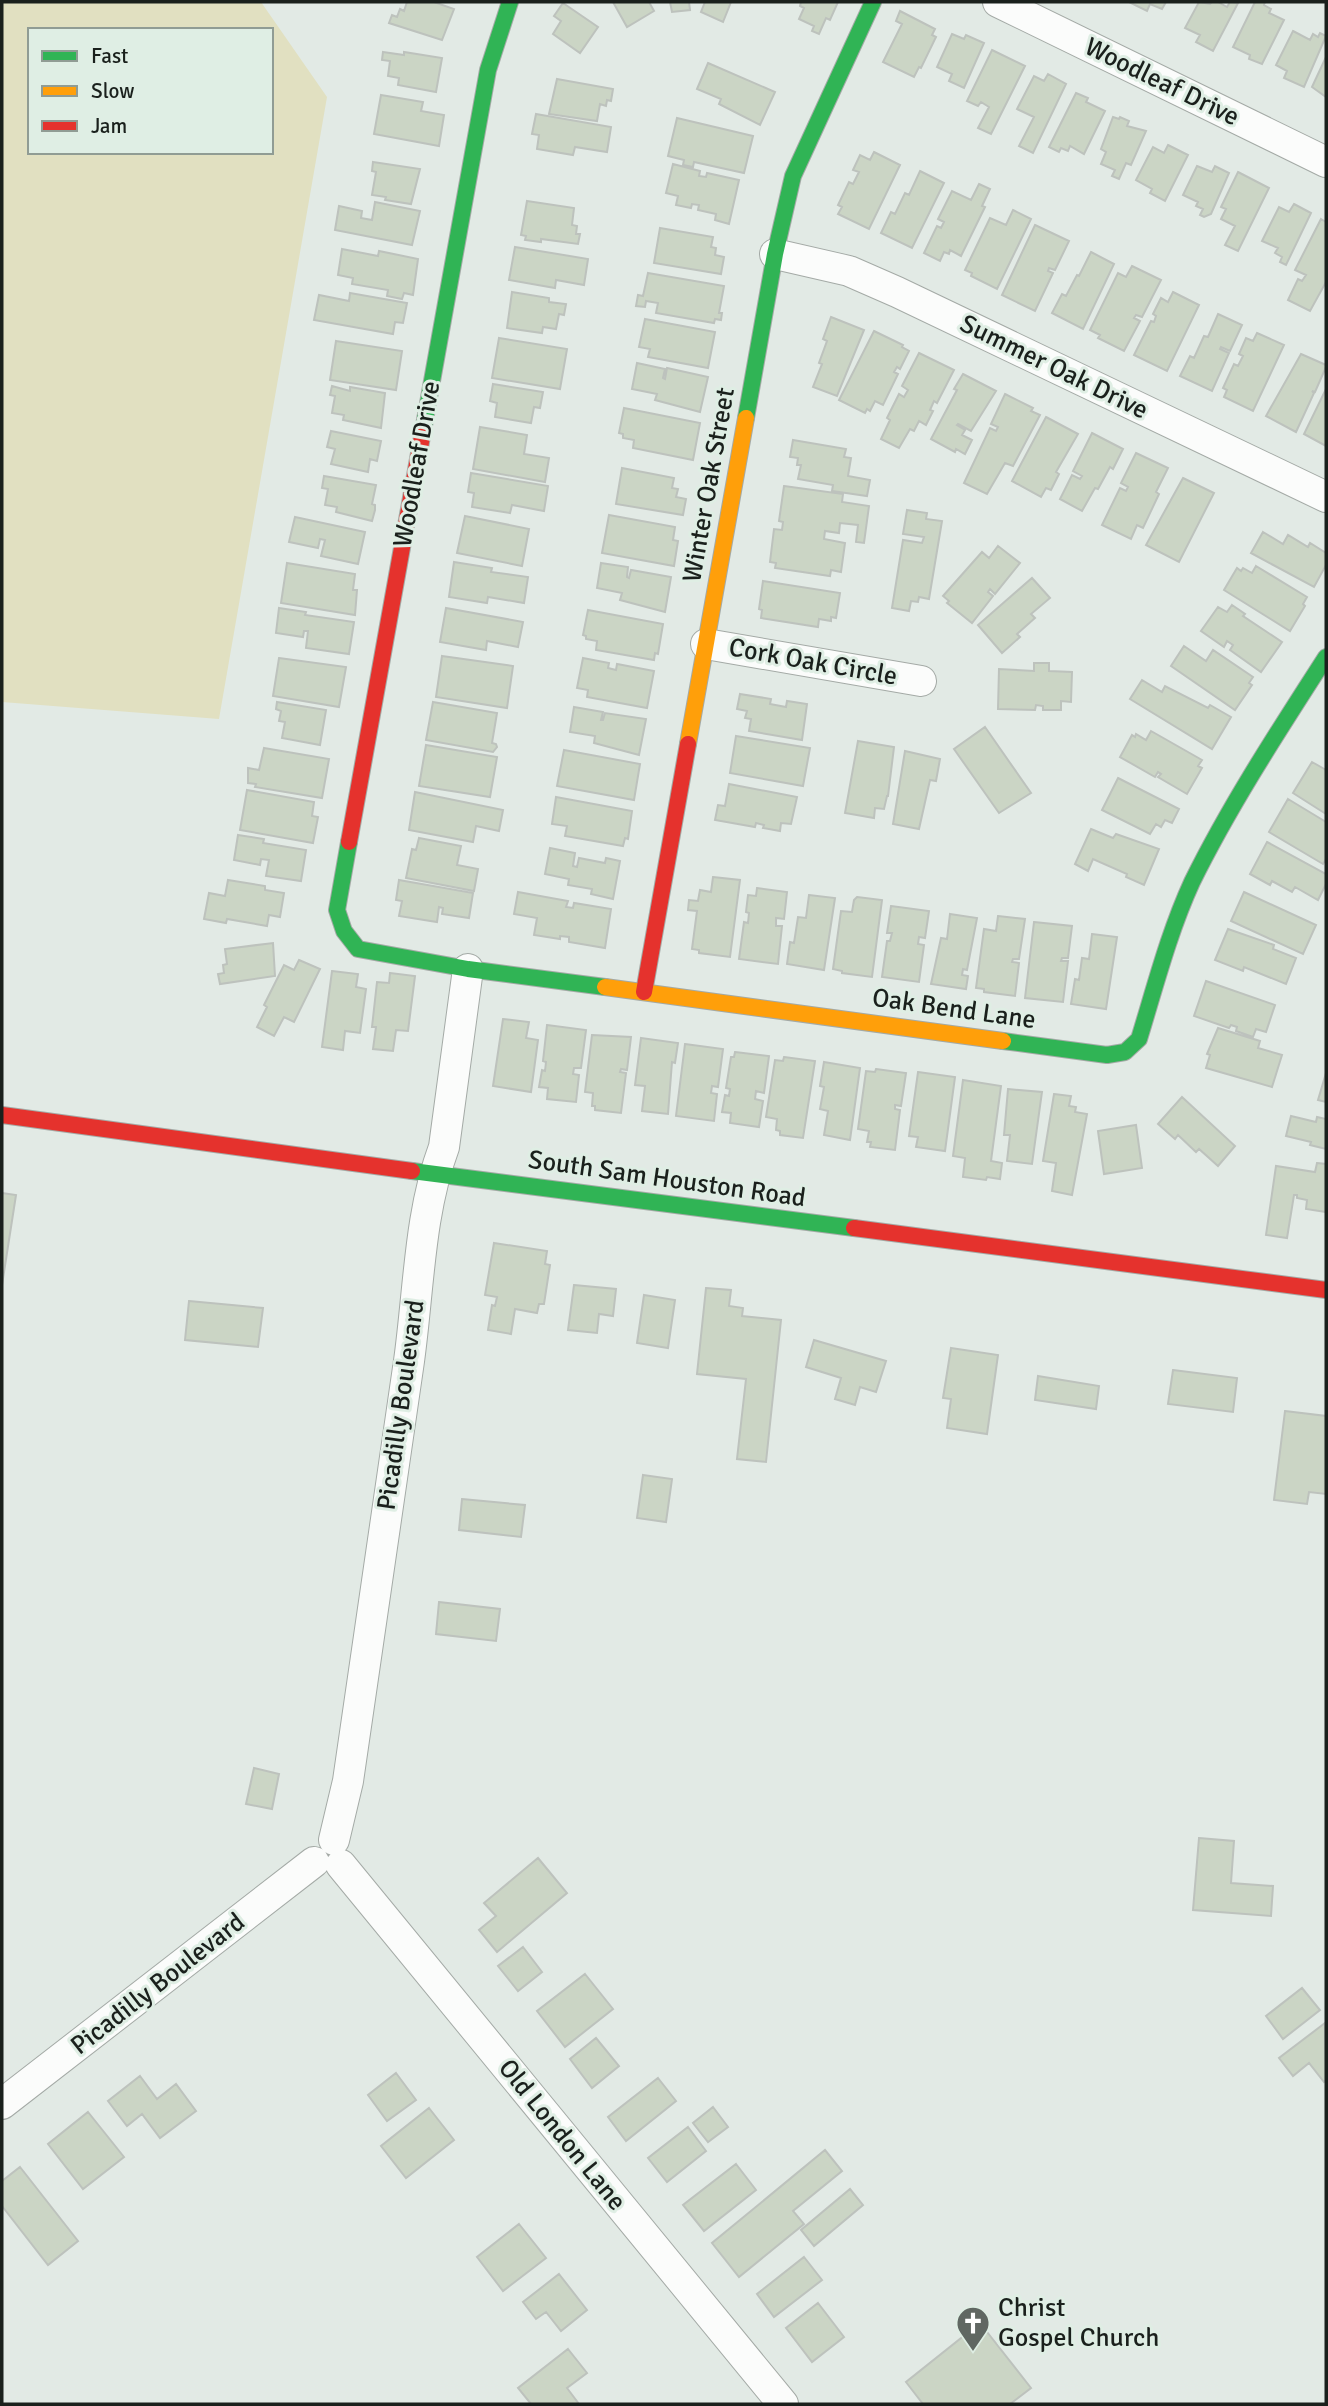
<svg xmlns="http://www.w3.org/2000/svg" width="1328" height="2406" viewBox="0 0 1328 2406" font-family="Signika,sans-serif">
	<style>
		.green { fill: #e1e0c1; fill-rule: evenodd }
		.building { fill: #cbd5c5; stroke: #bdc2bd; stroke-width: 2 }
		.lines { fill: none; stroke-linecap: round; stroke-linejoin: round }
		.street-casing { stroke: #a4aaa6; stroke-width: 32 }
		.fast-casing { stroke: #a4aaa6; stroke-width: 18 }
		.slow-casing { stroke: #a4aaa6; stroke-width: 18 }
		.jam-casing { stroke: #a4aaa6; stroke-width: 18 }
		.street { stroke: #fbfcfb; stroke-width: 30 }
		.fast { stroke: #30b455; stroke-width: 16 }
		.slow { stroke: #ff9f0a; stroke-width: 16 }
		.jam { stroke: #e5322d; stroke-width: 16 }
		.labels { text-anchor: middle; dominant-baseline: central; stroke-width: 6; stroke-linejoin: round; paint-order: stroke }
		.street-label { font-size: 26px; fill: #1a201c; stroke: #dfeee4 }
		.poi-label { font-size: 26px; fill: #1a201c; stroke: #dfeee4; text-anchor: start }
	</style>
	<rect width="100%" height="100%" fill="#e2eae5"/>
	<path class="green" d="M2,2H261L327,97L219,719L2,702ZM30,30H271V152H30Z"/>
	<path class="building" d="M407,2H434L454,9L442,40L389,23L392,15L397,17L400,9L404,11Z
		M613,2H649L654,11L627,27Z
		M670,2H689L690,10L672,12Z
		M705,2H731L723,22L701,12Z
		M801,2H838L830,20L826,18L819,34L812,31L814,26L799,19L804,8L800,6Z
		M1129,2H1166L1162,9L1150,4L1147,11Z
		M1199,2L1210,4L1212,2H1218L1227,7L1230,2L1238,3L1213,51L1196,42L1200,35L1185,28Z
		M1255,2H1265L1264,5L1271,9L1269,13L1284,20L1262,64L1249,59L1250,55L1233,47Z
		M563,3L598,27L580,53L553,34L561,21L554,16Z
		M900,11L935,29L932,35L936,37L921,68L919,67L914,77L883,62L902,24L896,21Z
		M1293,31L1310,40L1313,34L1318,37L1320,33L1326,36L1304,87L1284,78L1287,71L1276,65Z
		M952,34L964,39L966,35L984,43L964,88L949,81L952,74L937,67Z
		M992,50L1025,66L991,134L978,128L989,107L981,102L978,106L967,101Z
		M383,52L404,55V52L442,58L436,92L398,85L399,78L388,76L390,61L382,60Z
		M1326,57V97L1312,87Z
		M708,63L775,92L760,125L719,104L721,99L697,89Z
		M1048,74L1066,84L1033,153L1019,146L1034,117L1017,109L1034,76L1044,81Z
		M557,79L613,89L611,101L607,100L606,106L600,104L597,121L549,114Z
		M1076,93L1088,98L1086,102L1105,111L1084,154L1070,146L1068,151L1061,148L1059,152L1049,147Z
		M381,95L423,102L421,111L444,115L439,146L374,134Z
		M536,114L611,127L607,152L575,147L573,155L537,149L539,135L532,134Z
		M1113,117L1119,119L1120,117L1129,121L1127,126L1146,131L1131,165L1126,163L1119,179L1112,176L1115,170L1101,164L1106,152L1101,149Z
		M677,118L753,136L744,173L694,162L693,167L683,165L684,160L668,156Z
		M1168,145L1188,155L1165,201L1150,193L1152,189L1136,180L1153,147L1164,153Z
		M874,152L900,165L869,229L838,214L842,207L838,205L849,182L853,184L859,172L853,170L860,155L870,160Z
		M373,162L420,169L411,204L385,200L386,197L372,195L376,172L372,171Z
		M673,164L700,171L699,176L706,177L707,173L739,180L729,224L715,220L716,214L698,210L699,205L692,204L691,208L676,205L678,196L666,193Z
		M1197,166L1212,172L1215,166L1229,173L1211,214L1204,217L1200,215L1203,209L1196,206L1198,202L1183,195Z
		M920,171L944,183L912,248L881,233L891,212L895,214L905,193L909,195Z
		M1238,172L1269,188L1238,251L1225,245L1235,226L1221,219L1226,209L1221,207Z
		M979,184L990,189L982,206L985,207L961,256L950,250L949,254L944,252L940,261L924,253L937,226L941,228L944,222L938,219L952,191L971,200Z
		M527,201L574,208L572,225L577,226L576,234H580L578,244L541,239V242L525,240L526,236L521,235Z
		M375,202L420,211L412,245L335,230L339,206L362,211L361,218L372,220Z
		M1294,204L1311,213L1286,265L1280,262L1282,257L1275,253L1278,248L1262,241L1279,207L1289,212Z
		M1013,210L1031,219L997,289L971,276L972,273L965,270L990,218L1006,225Z
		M1321,219L1326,222V282L1310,311L1288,300L1298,279L1302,281L1306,275L1295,270Z
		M1035,225L1069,241L1055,270L1049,268L1048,271L1053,273L1035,311L1002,295Z
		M660,228L713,237L711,247L716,248L715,255L724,257L721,274L654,263Z
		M515,247L588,259L584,285L556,280L555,288L509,280Z
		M342,249L378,256L379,251L418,259L413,295L404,293L402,299L387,296L388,290L352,284L353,278L338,275Z
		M1091,252L1114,264L1083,329L1052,313L1062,294L1066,296L1077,275L1079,276Z
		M1132,266L1161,280L1142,317L1136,315L1134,318L1140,321L1124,351L1098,338L1100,335L1090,330L1118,273L1126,277Z
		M648,273L724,286L719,313H722L721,320L715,319L714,323L656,313L658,303L646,301L645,307L636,306L638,295L643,296Z
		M512,292L549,298V302L566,304L564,315L559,314L556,329L543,327L542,333L507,328Z
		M1173,292L1199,305L1167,371L1134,355L1151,321L1154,322L1156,316L1153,314L1161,298L1168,302Z
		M350,293L407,303L403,323L395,322L393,334L314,320L319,295L349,301Z
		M1218,314L1242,325L1230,351L1221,347L1220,349L1229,353L1212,391L1180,376L1190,356L1194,358L1204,336L1208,337Z
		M831,317L864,330L837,396L813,387L822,364L819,363L827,341L823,339Z
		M645,319L715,332L708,368L648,357L650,349L639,347Z
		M874,331L903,345L902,347L909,351L900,369L897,367L894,372L898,374L883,405L875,401L870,411L867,409L865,413L839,400Z
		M1257,333L1284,345L1253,411L1224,397L1227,390L1223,388L1234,364L1238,366L1243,356L1239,354L1246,338L1253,341Z
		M499,338L567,349L560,389L492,378Z
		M336,341L402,351L396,390L330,380Z
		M919,353L954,370L937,403L934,401L930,410L933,411L926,425L919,421L914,431L910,429L899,448L881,439L890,420L887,418L899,394L904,397L908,390L902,386Z
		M1301,354L1326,365V367L1315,392L1312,391L1314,393L1296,432L1266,416Z
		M637,363L665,369L663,378L665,379L667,368L708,377L700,412L655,400L657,394L632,389Z
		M963,374L996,391L971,431L958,424L957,425L965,430L962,435L972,440L965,454L956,449L955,452L931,439L957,390L954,389Z
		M493,384L543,392L540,408L534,407L531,423L495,417L497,403L490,401Z
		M332,386L350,391V387L385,393L381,428L343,420L344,415L332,413L335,396L330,395Z
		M1326,389V446L1304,434Z
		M1005,394L1033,408L1031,411L1040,415L1013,466L1005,463L987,494L964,483L990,428L996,431L998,427L991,424Z
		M624,408L700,423L693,460L633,448L634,440L623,438V434L619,433Z
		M1046,417L1078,434L1056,472L1059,474L1051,490L1046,488L1041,497L1012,481Z
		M480,427L527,435L524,454L549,458L545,482L473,469Z
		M331,431L381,441L377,461L370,459L368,472L331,464L335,449L327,447Z
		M1092,433L1123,449L1113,469L1110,467L1098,489L1095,488L1082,511L1060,499L1072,475L1080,479L1082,476L1073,471Z
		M793,440L846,449L844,457L851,458L848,476L870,480L867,496L832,491L833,485L798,479L801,465H797L798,458L790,457Z
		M1136,453L1168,468L1156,492L1159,494L1143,528L1137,525L1131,539L1102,525L1120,488L1126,491L1128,487L1121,483Z
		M622,468L674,478L672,488L678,489L676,497L686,499L683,515L616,504Z
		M471,473L548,486L544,511L512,505L510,513L472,507L474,493L468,492Z
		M324,476L376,485L372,504L375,505V510L372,521L336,512L337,507L325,505L328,489L322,488Z
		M1183,478L1214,493L1179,562L1146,545Z
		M784,486L843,494L842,502L869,506L864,543L856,542L858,525L840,523L839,533L825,531L824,539L845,543L841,572L831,570L830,576L775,568L776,563L770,562L774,529L782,530L783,522L779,521Z
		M907,510L927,513L926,519L942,521L929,599L919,597L918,602L911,601L909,611L892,608L903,540L922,543L924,537L903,534Z
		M609,515L675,527L673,540L678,541L674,566L602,553Z
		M465,516L529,529L522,566L457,553Z
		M295,517L365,532L358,564L321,556L325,540L320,539L318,548L289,542Z
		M1263,532L1283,544L1288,535L1308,547L1310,543L1326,553V565L1314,587L1251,553Z
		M998,546L1020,563L995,594L990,589L988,592L993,596L972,623L947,603L949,601L943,596L982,552L989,558Z
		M454,562L492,568L491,572L528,577L524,603L488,597L487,603L449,597Z
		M287,563L355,574L353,590H357L355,615L281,603Z
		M601,563L628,567L627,577L629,578L631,570L671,577L665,612L620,600L622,593L597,588Z
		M1256,566L1307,597L1303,604L1305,606L1290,631L1224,590L1237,568L1241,571L1243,568L1252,573Z
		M1032,578L1050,598L1031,614L1035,618L1017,634L1020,637L1002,653L978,625Z
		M763,581L840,593L836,618L831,617V621L819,619L818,627L761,618L762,610L759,609Z
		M1232,605L1245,614L1243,616L1282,642L1261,672L1230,650L1233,645L1227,641L1224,647L1201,631L1218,607L1227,612Z
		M279,608L306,612L305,615L354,622L349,654L306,648L308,631H304L303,637L276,633Z
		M446,608L523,622L518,647L487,641L486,650L440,642Z
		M588,610L663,624L658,654L655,653L654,660L596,650L597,641L586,639V636L583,635Z
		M1184,646L1206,661L1213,650L1253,677L1249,683L1252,685L1235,710L1171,666Z
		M442,656L513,666L507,708L436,697Z
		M279,658L346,667L339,707L273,696Z
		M583,658L609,663L608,668L616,670L617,664L654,671L647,708L587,697L588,690L577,688Z
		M1034,663H1049V671L1072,672L1071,702L1061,701V710H1043V706L1036,705L1035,710L998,709L999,669L1034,671Z
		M1142,680L1162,692L1165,686L1208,708L1210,705L1231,717L1212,749L1130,699Z
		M740,694L771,699L770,704L786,707L787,701L807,704L802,740L749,731L751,719L745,718L747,711L737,709Z
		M277,702L326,710L320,745L282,738L285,722L279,721L281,711L276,709Z
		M433,702L497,713L492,743L496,744L497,747L493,752L426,740Z
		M574,707L603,712L601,720H603L605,713L646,719L639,755L594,743L595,736L570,732Z
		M985,727L1031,793L999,813L954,749Z
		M1151,731L1202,760L1198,766L1202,768L1187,794L1158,777L1161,774L1158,772L1155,777L1120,757L1132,735L1135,737L1136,734L1146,740Z
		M736,736L810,748L803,786L730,773Z
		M858,741L894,747L888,796H887L884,809L875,808L874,818L845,813Z
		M426,745L497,757L490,797L419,786Z
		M264,748L329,759L322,798L255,787L256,784L248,783V768L259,770Z
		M564,750L640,764L634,800L557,786Z
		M905,751L940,759L936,781L930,780L919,829L893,824Z
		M1312,762L1326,770V814L1293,793Z
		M1118,778L1179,809L1172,823L1165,820L1161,827L1156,824L1150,834L1102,810Z
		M729,784L797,797L791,824L781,823L780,831L763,828L764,825L756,823L755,827L715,820L718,805L725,806Z
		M247,790L314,802L312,816L318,817L313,843L240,830Z
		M415,792L503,810L499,831L476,826L473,842L409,830Z
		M556,797L632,811L628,839L625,838L623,846L565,836L567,826L552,824Z
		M1288,799L1326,822V859L1323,864L1269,832Z
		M1091,829L1113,838L1116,834L1159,849L1144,885L1126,877L1127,874L1093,859L1088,871L1075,864Z
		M238,835L264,839L263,843L306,850L301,881L266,876L269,860L261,859L260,865L234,860Z
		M419,838L461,846L457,865L478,869L474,891L406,878L412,849L416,850Z
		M1267,842L1326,874V884L1318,900L1295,887L1292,892L1272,881L1270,885L1250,874Z
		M550,848L575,853L573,866L577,867L579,858L605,863L606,858L620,861L613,899L591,894L592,889L568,885L569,879L545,874Z
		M713,877L740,880L730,957L699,953V950L692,949L697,911L688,910L689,900L698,901L700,890L711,892Z
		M228,880L265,886V890L284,893L280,917L269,915L267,926L227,919L226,923L204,919L209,893L225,896Z
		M399,880L473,893L469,918L442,914L443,908L439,907L437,922L399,916L402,901L396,900Z
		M757,888L787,892L784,919L776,918V926H782L778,964L739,959L744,922L748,923L749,913L746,912L748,895L756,896Z
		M518,892L568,901L566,907L573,908L574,903L611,909L605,948L569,942V937L560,936V939L534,935L537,918L514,914Z
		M1244,892L1316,925L1303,954L1231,921Z
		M809,895L835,898L824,970L787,964L790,942L794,943L798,917L806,918Z
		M857,897L882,900L872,977L842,973V971L833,969L841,911L852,912L854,900Z
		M891,906L929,911L925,938L919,937L918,944L924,945L919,982L882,977L887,941H890L892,933H887Z
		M950,914L977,918L967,970L963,969L962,975L968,976L966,989L931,984L941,938L947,939Z
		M998,916L1025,919L1019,959H1013L1012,962L1019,963L1015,996L984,992V989L976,988L984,929L996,931Z
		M1034,922L1072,926L1068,958H1062L1061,961H1068L1063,1002L1025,998Z
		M1228,929L1274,945L1273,949L1296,958L1286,984L1244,967L1243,971L1215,960Z
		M1092,934L1117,937L1106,1009L1071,1004L1075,979L1079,980L1082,958L1089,959Z
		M273,943L275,976L220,984L218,974L224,973L223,965L227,964L225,949Z
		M299,960L320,969L294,1022L284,1017L274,1036L257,1027L267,1007L264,1005L284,965L294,970Z
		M332,971L358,974L356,987L366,989L360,1033L345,1031L343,1050L322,1047Z
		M390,973L415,976L408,1031L396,1030L393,1051L373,1049L376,1027H372L377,982L389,983Z
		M1206,981L1275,1005L1266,1032L1256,1029L1253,1037L1236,1031L1237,1027L1231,1025L1229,1028L1194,1016Z
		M503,1019L529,1022L526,1038L538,1040L531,1092L493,1086Z
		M547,1025L586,1030L581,1068H574L573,1074L579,1075L576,1102L547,1099L548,1088L539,1087L542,1070L545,1071L546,1062L543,1061Z
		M1218,1028L1260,1041L1258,1048L1282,1055L1272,1087L1206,1068L1210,1055L1207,1054Z
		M592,1035L631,1037L627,1070L621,1069L620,1072L626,1073L621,1113L595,1110V1106H592L593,1093L585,1092Z
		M641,1038L678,1043L675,1063L672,1062L668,1114L642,1111L645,1086L635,1085Z
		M685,1044L723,1049L718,1087L712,1086L711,1093L717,1094L714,1121L676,1116Z
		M735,1052L769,1056L764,1093L756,1091L755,1099L763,1101L759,1127L730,1123L731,1113L722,1112L725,1095L729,1096L730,1089L726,1088L731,1057H734Z
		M784,1057L815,1061L803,1138L780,1135V1131L776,1130L777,1119L766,1117L775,1060L783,1061Z
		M824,1062L860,1068L850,1140L824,1135L828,1111L820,1109L824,1087L820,1086Z
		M876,1069L906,1073L901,1106L895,1105V1109L900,1110L895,1150L870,1147L871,1142H867L869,1131L858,1129L866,1071L875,1072Z
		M918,1072L955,1077L945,1151L916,1147L918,1137L909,1136Z
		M1326,1073V1102L1318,1100Z
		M963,1080L1001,1086L991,1161L1002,1163L1000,1179L987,1177L986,1180L963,1177L965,1158L953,1156Z
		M1008,1089L1042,1092L1032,1164L1007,1161L1010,1135H1004Z
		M1054,1094L1071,1096L1069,1106L1076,1107L1075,1112L1087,1114L1072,1195L1052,1191L1056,1163L1043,1161Z
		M1182,1097L1235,1146L1218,1166L1199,1149L1196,1152L1178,1135L1175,1139L1158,1124Z
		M1291,1116L1316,1122L1317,1117L1326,1119V1149L1310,1145L1311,1142L1286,1136Z
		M1136,1125L1142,1168L1104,1174L1098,1131Z
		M1317,1163L1326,1164V1212L1306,1209L1307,1200L1297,1198V1195H1294L1287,1238L1266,1235L1276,1166L1315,1172Z
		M2,1193L16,1195L2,1285Z
		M494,1243L547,1251L545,1264L550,1265L544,1304H539L537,1313L515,1309L511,1334L488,1330L492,1305L495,1306L497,1297L485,1295Z
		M574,1285L616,1289L613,1316L599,1314L597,1333L568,1330Z
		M706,1288L731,1290L729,1306L743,1308L742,1316L781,1320L766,1462L737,1459L746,1379L697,1374Z
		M644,1295L675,1300L668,1348L637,1343Z
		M189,1301L263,1308L258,1347L185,1340Z
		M814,1340L886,1361L876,1392L860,1387L855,1405L835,1399L841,1378L806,1367Z
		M951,1348L998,1355L987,1434L947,1428L951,1399L943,1398Z
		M1173,1370L1237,1378L1233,1412L1168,1404Z
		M1038,1376L1099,1386L1096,1409L1035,1400Z
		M1285,1411L1326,1416V1494L1309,1492L1307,1504L1274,1500Z
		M643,1475L672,1479L666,1522L637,1518Z
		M462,1499L525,1505L521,1537L459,1530Z
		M439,1602L500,1609L496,1641L436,1634Z
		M254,1768L279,1774L272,1809L246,1804Z
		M1199,1838L1234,1841L1231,1883L1273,1886L1271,1916L1193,1910Z
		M538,1858L567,1893L497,1952L479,1930L496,1916L484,1903Z
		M523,1947L542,1972L518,1991L498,1966Z
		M585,1974L613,2009L565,2047L537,2011Z
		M1302,1988L1320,2010L1283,2039L1266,2016Z
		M1325,2023L1326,2080L1324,2082L1309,2063L1293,2076L1279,2058Z
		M596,2038L619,2066L592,2088L570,2059Z
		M396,2073L416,2100L387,2121L368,2095Z
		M140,2076L157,2099L176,2084L196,2111L160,2138L142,2114L127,2126L108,2101Z
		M658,2078L676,2101L626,2141L608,2117Z
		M713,2107L728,2127L708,2142L693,2123Z
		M429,2108L454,2140L406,2178L381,2146Z
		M88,2112L124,2157L83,2189L48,2144Z
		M688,2127L706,2151L667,2182L648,2158Z
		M825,2150L842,2171L793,2211L804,2224L739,2277L712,2243Z
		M736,2164L756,2190L704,2231L683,2205Z
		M20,2167L78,2241L48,2265L2,2206V2181Z
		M850,2189L863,2205L814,2246L801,2230Z
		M519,2224L546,2258L503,2291L477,2257Z
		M804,2257L822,2280L774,2317L757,2294Z
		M559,2274L587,2310L561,2331L546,2312L536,2319L523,2302Z
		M818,2303L844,2337L812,2362L786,2328Z
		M980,2323L1031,2388L1010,2404H923L906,2382Z
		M568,2349L587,2373L567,2388L579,2404H531L518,2388Z"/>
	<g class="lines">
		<defs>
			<path id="street" d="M998,2L1326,162
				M775,254L849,271L897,292L1326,497
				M706,644L921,681
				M334,1840L348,1781C369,1641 390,1501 409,1361C419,1289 419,1214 444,1147L468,969
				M341,1865L783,2404
				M2,2104L314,1862"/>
			<path id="fast" d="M746,418L775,254L793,176L873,2
				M423,431L488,70L510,2
				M349,842L337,910L344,931L358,949L468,969L605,987
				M1003,1041L1107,1055L1125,1052L1139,1039C1155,987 1169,932 1192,882C1230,805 1279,730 1326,657
				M412,1171L854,1228"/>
			<path id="slow" d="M688,744L746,418
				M605,987L1003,1041"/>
			<path id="jam" d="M349,842L423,431
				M644,992L688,744
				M2,1115L412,1171
				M854,1228L1326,1290"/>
		</defs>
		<use href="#street" class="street-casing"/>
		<use href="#fast" class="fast-casing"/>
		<use href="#slow" class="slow-casing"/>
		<use href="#jam" class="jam-casing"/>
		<use href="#street" class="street"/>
		<use href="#fast" class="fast"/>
		<use href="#slow" class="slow"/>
		<use href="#jam" class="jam"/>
	</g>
	<defs>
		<symbol id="church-pin" viewBox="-11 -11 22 30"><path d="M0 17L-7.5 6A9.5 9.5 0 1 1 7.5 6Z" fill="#606762" stroke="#dfeee4"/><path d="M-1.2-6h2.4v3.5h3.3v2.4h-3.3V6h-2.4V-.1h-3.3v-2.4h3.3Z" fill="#fff"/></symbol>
	</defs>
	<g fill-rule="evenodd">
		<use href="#church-pin" x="954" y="2304" width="38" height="52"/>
	</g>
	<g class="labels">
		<g class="street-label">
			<text transform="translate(1162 82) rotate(26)">Woodleaf Drive</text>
			<text transform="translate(1054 367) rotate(26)">Summer Oak Drive</text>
			<text transform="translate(417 464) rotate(-80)">Woodleaf Drive</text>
			<text transform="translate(709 485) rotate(-80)">Winter Oak Street</text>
			<text transform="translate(813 662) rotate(10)">Cork Oak Circle</text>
			<text transform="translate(954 1009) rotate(8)">Oak Bend Lane</text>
			<text transform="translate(667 1179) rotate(8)">South Sam Houston Road</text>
			<text transform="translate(401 1405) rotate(-82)">Picadilly Boulevard</text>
			<text transform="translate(158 1984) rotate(-38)">Picadilly Boulevard</text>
			<text transform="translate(562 2135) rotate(51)">Old London Lane</text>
		</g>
		<g class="poi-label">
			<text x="998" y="2308">Christ<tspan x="998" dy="30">Gospel Church</tspan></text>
		</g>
	</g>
	<rect width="1328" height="2406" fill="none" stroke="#1a201c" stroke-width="7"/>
	<rect x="28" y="28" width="245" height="126" fill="#dfeee4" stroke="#909c94" stroke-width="2"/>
	<rect x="42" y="51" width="35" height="10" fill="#30b455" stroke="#909c94" stroke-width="2"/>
	<text x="91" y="63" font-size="21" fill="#1a201c">Fast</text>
	<rect x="42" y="86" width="35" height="10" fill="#ff9f0a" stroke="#909c94" stroke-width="2"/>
	<text x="91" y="98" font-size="21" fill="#1a201c">Slow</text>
	<rect x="42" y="121" width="35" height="10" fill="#e5322d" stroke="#909c94" stroke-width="2"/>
	<text x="91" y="133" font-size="21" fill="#1a201c">Jam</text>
</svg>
